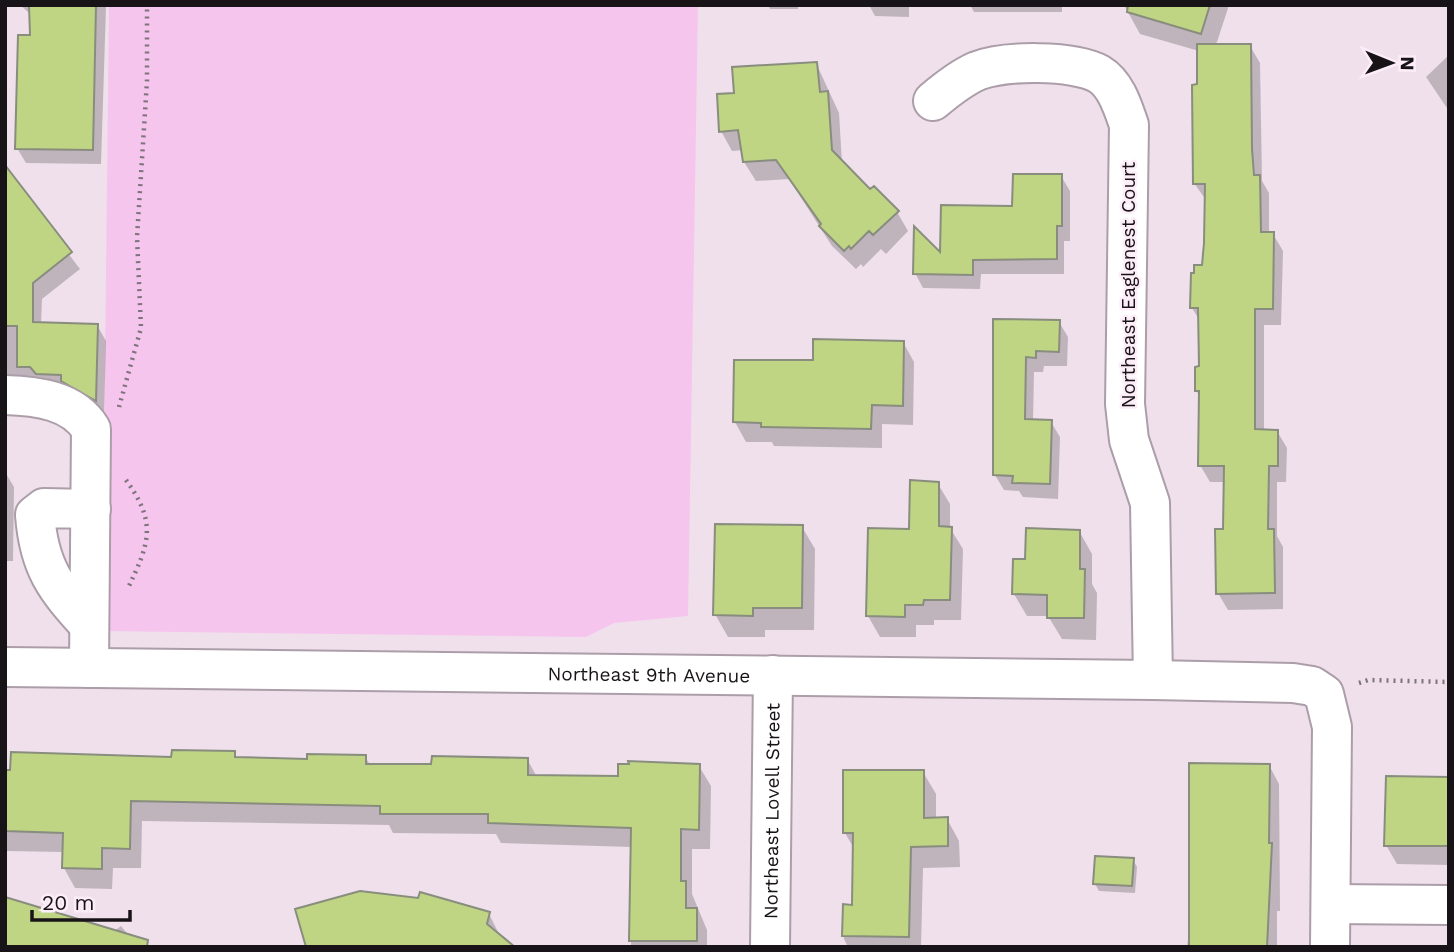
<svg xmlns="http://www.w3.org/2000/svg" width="1454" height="952" viewBox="0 0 1454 952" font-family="'Work Sans',sans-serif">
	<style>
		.green { fill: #f6c5ed }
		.shadow { fill: #0003 }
		.building { fill: #c0d584; stroke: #888d7e; stroke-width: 2 }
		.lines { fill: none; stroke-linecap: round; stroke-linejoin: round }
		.minor-casing { stroke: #ac9ea9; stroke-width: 42 }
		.path { stroke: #7d737b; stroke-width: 4.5; stroke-dasharray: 2 5; stroke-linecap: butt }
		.minor { stroke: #fff; stroke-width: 38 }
		.labels { text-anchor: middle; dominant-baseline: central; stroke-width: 5; stroke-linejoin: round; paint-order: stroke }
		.street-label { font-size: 19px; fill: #181317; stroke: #fcedf9 }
	</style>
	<rect width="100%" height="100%" fill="#efe0ec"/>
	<path class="green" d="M109,5H698L688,616L614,623L586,637L102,631Z"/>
	<path class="shadow" d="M20,5L106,7L101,164L26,163L17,148L57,37Z
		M768,5H798V9H770Z
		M869,5H909V17L875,16Z
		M970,5H1062V12H974Z
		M1124,5H1229L1217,42L1213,46H1250L1260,63L1262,181L1269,193V234H1273L1283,251L1281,325H1264V431H1277L1287,448L1286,482H1277V536L1283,547V609L1228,610L1218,593L1225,531L1226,482H1210L1200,465L1201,399L1196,390L1201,368L1200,321L1192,308L1204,266L1206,200L1194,183L1199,51L1140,34Z
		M1449,55V111L1426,77Z
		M816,63L839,113L842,163L870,192L897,212L908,231L886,254L881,249L863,267L861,264L856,269L832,246L789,179L756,181L744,162L743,150L732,151L721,131L735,95Z
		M5,170L80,269L42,299L41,324L97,325L106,341L104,415L5,383Z
		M1061,176L1070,191V241H1064V274H981L980,289L923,288L915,273Z
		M994,321L1059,322L1068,337L1067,366H1044L1043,372H1034L1033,421L1051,422L1060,437L1058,499L1023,497L1019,491L1004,490L995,475Z
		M903,342L914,362L913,425L882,424V448L774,446L772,442H746L735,422L814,362Z
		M5,472L14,487L13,561H5Z
		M938,484L950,504V528L963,549L961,620H934V625H916V637H880L868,616Z
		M802,527L815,549L814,630H765V637H728L715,614Z
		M1079,531L1092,554V584L1097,593L1096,640L1062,639L1048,616H1027L1014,594L1026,561Z
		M234,753L238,759L309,761L365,757L371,766H433L527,759L537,777L619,778L699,766L711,786L710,849H692V894L707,930V947H631L632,847L501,843L496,834L393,833L389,825L142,821L141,868H113L112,889L75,888L64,868V852L5,851V772Z
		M1269,765L1279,784L1280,911H1277V947H1187L1188,939H1191Z
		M923,772L936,794V819H947L959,841L960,867L923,868L921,947H848L844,939V906H854L855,850L845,833Z
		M1449,779V865L1397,864L1386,845Z
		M1133,860L1137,867L1135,893L1099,891L1095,884Z
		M489,914L500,936L307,947Z
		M121,926L138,947L105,938Z"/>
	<path class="building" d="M29,5H96L93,150L15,149L18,35H30Z
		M1128,5H1210L1201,34L1127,12Z
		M1197,44H1251L1252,149L1254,175H1260L1261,232H1274L1273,309H1255V429L1278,430V466H1269L1268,529H1274L1275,593L1216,594L1215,529H1223L1224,466H1198L1199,391H1195V367L1199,366L1198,308H1190L1191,273H1194V265H1202L1204,243L1205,184H1193L1192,85L1197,84Z
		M817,62L820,92L828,91L832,150L870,189L874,186L899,211L873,235L869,231L851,249L849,246L844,251L819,226L821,224L776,160L743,162L738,130L719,132L717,94L734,93L732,67Z
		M5,165L72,252L33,283V322L98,324L96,401L61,381V375L36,374L30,367H17V326H5Z
		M1013,174H1062V226H1057V259L973,260V275L913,274L914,226L940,252L941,205L1012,206Z
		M993,319L1060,320L1059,352L1036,351V358L1026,357L1025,419L1052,420L1050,484L1012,483L1013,476L993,475Z
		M813,339L904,341L903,406L872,405L871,429L761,427V423L733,422L734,360H813Z
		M910,480L939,482V526L952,527L950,600H924L923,605H905V617L866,616L868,528L909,529Z
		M715,524L803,525L802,608H753V616L713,615Z
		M1026,528L1080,530V569H1085L1084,618H1047V595L1012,594L1013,559H1025Z
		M172,750L235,751V757L307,759V754L366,755V764H431L432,756L528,758V775L618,776V764H629L628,761L700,764L699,830L681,829V881H686V908H697V941H629L631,828L488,823V814H380V806L131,801L130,849L102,848V869L62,868L63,833L5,831V770H10L11,752L171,757Z
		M1189,763L1270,764L1269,843H1272L1267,947H1189Z
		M843,770H924V818L948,817V846L911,847L909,937L842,936L843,904L852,905L853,833H843Z
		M1386,776L1449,777L1448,846H1384Z
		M1095,856L1134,858L1132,886L1093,884Z
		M360,891L418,898L420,892L490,912L487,924L515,947H306L295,909Z
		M5,897L148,940L147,947H5Z"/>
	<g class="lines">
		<defs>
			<g id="minor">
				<path d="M933,101C946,90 961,78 977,71C1004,60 1074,60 1099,74C1116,84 1123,108 1129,125L1125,404L1129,440L1150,503L1153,680"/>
				<path d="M5,395C37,396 73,400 91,429L89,668"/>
				<path d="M89,625C55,588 39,567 35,515L44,508L91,509"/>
				<path id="s1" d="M5,667L1153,680L1293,683L1312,686L1324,694L1332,727L1330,947"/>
				<path d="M1331,904L1449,905"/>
				<path id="s2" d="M770,947L773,675"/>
			</g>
		</defs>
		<use href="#minor" class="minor-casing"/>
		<path class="path" d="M119,407L141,328L137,237L147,81V5
			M126,480C158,524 149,544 127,590
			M1359,683L1368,680L1449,682"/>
		<use href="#minor" class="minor"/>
	</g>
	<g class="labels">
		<g class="street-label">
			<text transform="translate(1128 285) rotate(-90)">Northeast Eaglenest Court</text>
			<text stroke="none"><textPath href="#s1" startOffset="644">Northeast 9th Avenue</textPath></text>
			<text stroke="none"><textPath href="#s2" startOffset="136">Northeast Lovell Street</textPath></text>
		</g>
	</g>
	<rect width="1454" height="952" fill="none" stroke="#181317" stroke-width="14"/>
	<g transform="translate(1391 63) rotate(91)" stroke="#fcedf9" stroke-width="5" paint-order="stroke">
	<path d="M0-5L12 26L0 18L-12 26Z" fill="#181317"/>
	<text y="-10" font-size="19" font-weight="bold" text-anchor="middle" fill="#181317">N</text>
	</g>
	<path d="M32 910v10h98v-10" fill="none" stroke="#181317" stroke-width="3.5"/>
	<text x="42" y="910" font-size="21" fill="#181317" stroke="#fcedf9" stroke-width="5" paint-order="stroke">20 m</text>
</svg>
